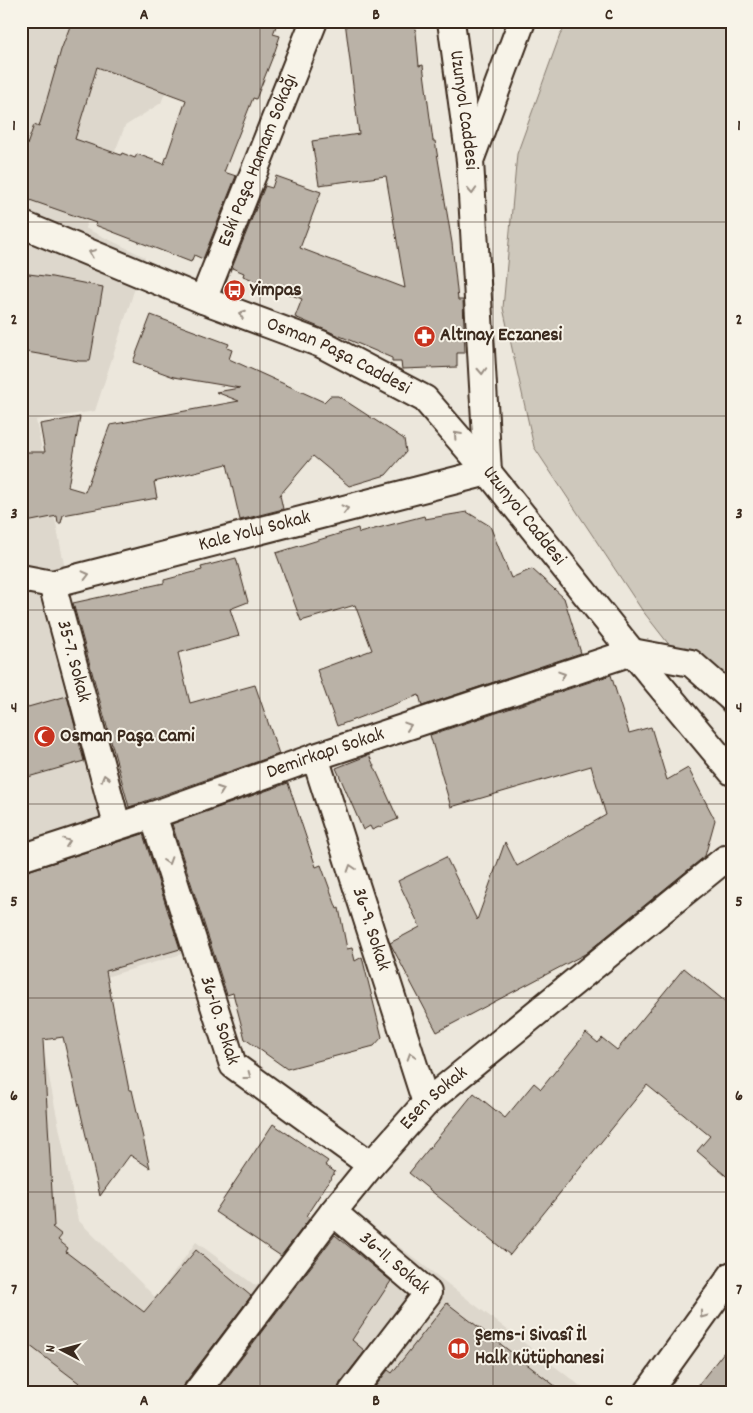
<svg xmlns="http://www.w3.org/2000/svg" width="753" height="1413" viewBox="0 0 753 1413" font-family="Dekko,sans-serif">
	<style>
		.built { fill: #ddd7cc }
		.green { fill: #cec8bc; stroke: #84796d }
		.building { fill: #bab2a7; stroke: #3b2a1e; fill-rule: evenodd }
		.lines { fill: none; stroke-linecap: round; stroke-linejoin: round }
		.street-casing { stroke: #3b2a1e; stroke-width: 30 }
		.street { stroke: #f7f3e8; stroke-width: 26 }
		.oneway { stroke: #998e83 }
		.grid { fill: none; stroke: #3b2a1e; stroke-width: 1; stroke-opacity: 0.55 }
		.labels { text-anchor: middle; dominant-baseline: central; stroke-width: 4; stroke-linejoin: round; paint-order: stroke }
		.street-label { font-size: 20px; fill: #3b2a1e; stroke: #f7f3e8 }
		.poi-label { font-size: 20px; font-weight: bold; fill: #3b2a1e; stroke: #f7f3e8; text-anchor: start }
		.neatline { fill: none; stroke: #3b2a1e; stroke-width: 2 }
		.grid-label { font-size: 16px; text-anchor: middle; font-weight: bold; fill: #3b2a1e }
	</style>
	<rect width="100%" height="100%" fill="#ece7dc"/>
	<filter id="ink" filterUnits="userSpaceOnUse"><feTurbulence type="fractalNoise" baseFrequency=".02" numOctaves="2"/><feDisplacementMap in="SourceGraphic" scale="10" xChannelSelector="R" yChannelSelector="G"/><feConvolveMatrix kernelMatrix="1 2 1 2 8 2 1 2 1" color-interpolation-filters="sRGB"/></filter>
	<g filter="url(#ink)">
		<path class="built" d="M21,21H194L161,103L125,126L85,228L145,257L95,411L36,420L69,590L127,807L185,953L33,999L78,1220L156,1298L196,1242L256,1286L331,1194L588,1392H21Z"/>
		<path class="green" d="M570,21H732V722L706,692L642,610L534,447L503,308L517,154L560,35Z"/>
		<path class="building" d="M72,21H278L273,34L280,36L275,51L256,99L253,98L224,172L236,176L203,259L194,255L191,262L95,225L96,223L21,197V162L34,125L39,127L61,50ZM97,67L186,100L164,164L137,154L135,158L122,153L121,155L75,139Z
			M345,21H415L419,66L423,65L433,141H435L452,243L458,300H463L465,353H457V367L402,369L401,362H392V358L295,317L302,299L243,276L244,273L232,268L265,186L272,188L276,176L321,192L300,248L405,288L386,176L319,185L312,141L359,134Z
			M21,273L52,277L103,287L90,361H79L21,351Z
			M151,315L229,344L227,348L232,350L229,359L324,402L330,396H338L404,439L406,452L386,475L349,486L313,456L280,495L283,509L240,520L227,464L154,482L157,498L63,515L61,523H58L57,516L21,523V452H45L40,424L80,417L68,487L85,492L110,425L239,401L216,392L240,388L174,377L133,362Z
			M467,512L490,526L511,578L532,569L564,598L581,653L422,706L419,695L337,726L317,670L372,650L355,605L301,621L276,553L358,528L359,533L424,516L425,519Z
			M236,558L248,602L230,609L239,636L178,653L190,703L255,685L279,754L129,807L73,603L164,583V580L202,570L201,567Z
			M611,675L629,733L651,727L667,780L688,768L715,820L705,856L585,954L437,1032L390,943L420,927L398,881L446,857L477,920L505,842L517,866L606,815L591,766L451,807L430,735Z
			M67,696L84,761L21,779V709Z
			M369,755L398,819L372,830L370,826L363,830L336,768Z
			M288,783L316,867L321,865L337,909L339,908L347,949L352,948L355,961L362,957L382,1037L374,1046L287,1069L245,1039L233,993L227,995L172,824Z
			M143,834L180,949L106,971L129,1090H132L150,1168L130,1155L100,1196L63,1037L43,1040L54,1226L52,1227L62,1235L58,1240L68,1248L66,1252L144,1312L196,1250L251,1296L185,1383L182,1392H91L21,1339V873Z
			M684,968L732,1007V1181L697,1151L710,1136L647,1085L510,1255L409,1173L474,1093L505,1118L534,1083L541,1089L586,1033L598,1043L602,1038L617,1050Z
			M273,1124L328,1161L325,1165L335,1172L306,1216L310,1218L281,1256L215,1212Z
			M335,1235L391,1281L352,1340L365,1351L340,1383L337,1392H216Z
			M447,1303L563,1392H371L388,1370L392,1373Z
			M732,1342V1392H693L702,1380Z"/>
		<g class="lines">
			<defs>
				<g id="street">
					<path id="s1" d="M451,21L470,161L488,472"/>
					<path d="M471,158L522,21"/>
					<path id="s2" d="M21,224L203,300L321,344L425,399L488,472L632,652L732,772"/>
					<path id="s3" d="M203,300L314,21"/>
					<path id="s4" d="M21,578L52,584L488,472"/>
					<path id="s5" d="M52,584L117,825"/>
					<path id="s6" d="M315,757L426,1103"/>
					<path id="s7" d="M153,815L233,1065L371,1165"/>
					<path id="s8" d="M21,858L153,815L315,757L632,652L691,663L732,699"/>
					<path id="s9" d="M333,1212L428,1293L352,1392"/>
					<path id="s10" d="M197,1392L333,1212L371,1165L426,1103L725,859"/>
					<path d="M648,1392L732,1275"/>
				</g>
			</defs>
			<use href="#street" class="street-casing"/>
			<use href="#street" class="street"/>
		</g>
		<defs><path id="oneway-chevron" d="M-2-3.5L2.5 0L-2 3.5" fill="none" stroke-width="1.6" stroke-linecap="round" stroke-linejoin="round" transform="scale(1.25)"/></defs>
		<g class="oneway">
			<use href="#oneway-chevron" transform="translate(472 191) rotate(87)"/>
			<use href="#oneway-chevron" transform="translate(92 253) rotate(-158)"/>
			<use href="#oneway-chevron" transform="translate(242 314) rotate(-160)"/>
			<use href="#oneway-chevron" transform="translate(482 371) rotate(87)"/>
			<use href="#oneway-chevron" transform="translate(457 435) rotate(-132)"/>
			<use href="#oneway-chevron" transform="translate(345 509) rotate(-14)"/>
			<use href="#oneway-chevron" transform="translate(86 575) rotate(-14)"/>
			<use href="#oneway-chevron" transform="translate(562 675) rotate(-18)"/>
			<use href="#oneway-chevron" transform="translate(408 726) rotate(-18)"/>
			<use href="#oneway-chevron" transform="translate(105 778) rotate(-105)"/>
			<use href="#oneway-chevron" transform="translate(221 790) rotate(-20)"/>
			<use href="#oneway-chevron" transform="translate(67 842) rotate(-19)"/>
			<use href="#oneway-chevron" transform="translate(168 861) rotate(72)"/>
			<use href="#oneway-chevron" transform="translate(351 868) rotate(-108)"/>
			<use href="#oneway-chevron" transform="translate(411 1056) rotate(-108)"/>
			<use href="#oneway-chevron" transform="translate(248 1076) rotate(36)"/>
			<use href="#oneway-chevron" transform="translate(703 1315) rotate(126)"/>
		</g>
	</g>
	<path class="grid" d="M260,21V1392M493,21V1392M21,222H732M21,416H732M21,610H732M21,804H732M21,998H732M21,1192H732"/>
	<defs>
		<symbol id="bus-disc" viewBox="-11 -11 22 22"><circle r="9.5" fill="#c8321e" stroke="#f7f3e8"/><path d="M-5-6H5V4H4V6H2V4H-2V6H-4V4H-5ZM-3.5-4V0h7V-4ZM-3.5 1.2v1.5H-2V1.2ZM2 1.2v1.5H3.5V1.2Z" fill="#fff"/></symbol>
		<symbol id="pharmacy-disc" viewBox="-11 -11 22 22"><circle r="9.5" fill="#c8321e" stroke="#f7f3e8"/><path d="M-2-6h4v4h4v4h-4v4h-4v-4h-4v-4h4Z" fill="#fff"/></symbol>
		<symbol id="mosque-disc" viewBox="-11 -11 22 22"><circle r="9.5" fill="#c8321e" stroke="#f7f3e8"/><path d="M3.5-4.9A6 6 0 1 0 3.5 4.9A5 5 0 1 1 3.5-4.9Z" fill="#fff"/></symbol>
		<symbol id="library-disc" viewBox="-11 -11 22 22"><circle r="9.5" fill="#c8321e" stroke="#f7f3e8"/><path d="M-6-4Q-3-5.5-.7-3.5V5Q-3 3-6 4ZM6-4Q3-5.5 .7-3.5V5Q3 3 6 4Z" fill="#fff"/></symbol>
	</defs>
	<g fill-rule="evenodd">
		<use href="#bus-disc" x="222" y="278" width="25" height="25"/>
		<use href="#pharmacy-disc" x="412" y="324" width="25" height="25"/>
		<use href="#mosque-disc" x="32" y="724" width="25" height="25"/>
		<use href="#library-disc" x="446" y="1336" width="25" height="25"/>
	</g>
	<g class="labels">
		<g class="street-label">
			<text stroke="none"><textPath href="#s1" startOffset="90">Uzunyol Caddesi</textPath></text>
			<text stroke="none"><textPath href="#s3" startOffset="150">Eski Paşa Hamam Sokağı</textPath></text>
			<text stroke="none"><textPath href="#s2" startOffset="344">Osman Paşa Caddesi</textPath></text>
			<text stroke="none"><textPath href="#s2" startOffset="594">Uzunyol Caddesi</textPath></text>
			<text stroke="none"><textPath href="#s4" startOffset="241">Kale Yolu Sokak</textPath></text>
			<text stroke="none"><textPath href="#s5" startOffset="80">35-7. Sokak</textPath></text>
			<text stroke="none"><textPath href="#s8" startOffset="322">Demirkapı Sokak</textPath></text>
			<text stroke="none"><textPath href="#s6" startOffset="181">36-9. Sokak</textPath></text>
			<text stroke="none"><textPath href="#s7" startOffset="216">36-10. Sokak</textPath></text>
			<text stroke="none"><textPath href="#s10" startOffset="378">Esen Sokak</textPath></text>
			<text stroke="none"><textPath href="#s9" startOffset="80">36-11. Sokak</textPath></text>
		</g>
		<g class="poi-label">
			<text x="250" y="291">Yimpas</text>
			<text x="440" y="336">Altınay Eczanesi</text>
			<text x="60" y="737">Osman Paşa Cami</text>
			<text x="475" y="1336">Şems-i Sivasî İl<tspan x="475" dy="23">Halk Kütüphanesi</tspan></text>
		</g>
	</g>
	<rect width="753" height="1413" fill="none" stroke="#f7f3e8" stroke-width="55"/>
	<g transform="translate(62 1350) rotate(276)" stroke="#f7f3e8" stroke-width="4" paint-order="stroke">
	<path d="M0-4L9 19L0 12L-9 19Z" fill="#3b2a1e"/>
	<text y="-8" font-size="14" font-weight="bold" text-anchor="middle" fill="#3b2a1e">N</text>
	</g>
	<rect x="28" y="28" width="698" height="1358" class="neatline"/>
	<g class="grid-label">
		<text x="144" y="19">A</text>
		<text x="376" y="19">B</text>
		<text x="609" y="19">C</text>
		<text x="14" y="130">1</text>
		<text x="739" y="130">1</text>
		<text x="14" y="324">2</text>
		<text x="739" y="324">2</text>
		<text x="14" y="518">3</text>
		<text x="739" y="518">3</text>
		<text x="14" y="712">4</text>
		<text x="739" y="712">4</text>
		<text x="14" y="906">5</text>
		<text x="739" y="906">5</text>
		<text x="14" y="1100">6</text>
		<text x="739" y="1100">6</text>
		<text x="14" y="1294">7</text>
		<text x="739" y="1294">7</text>
		<text x="144" y="1405">A</text>
		<text x="376" y="1405">B</text>
		<text x="609" y="1405">C</text>
	</g>
</svg>
